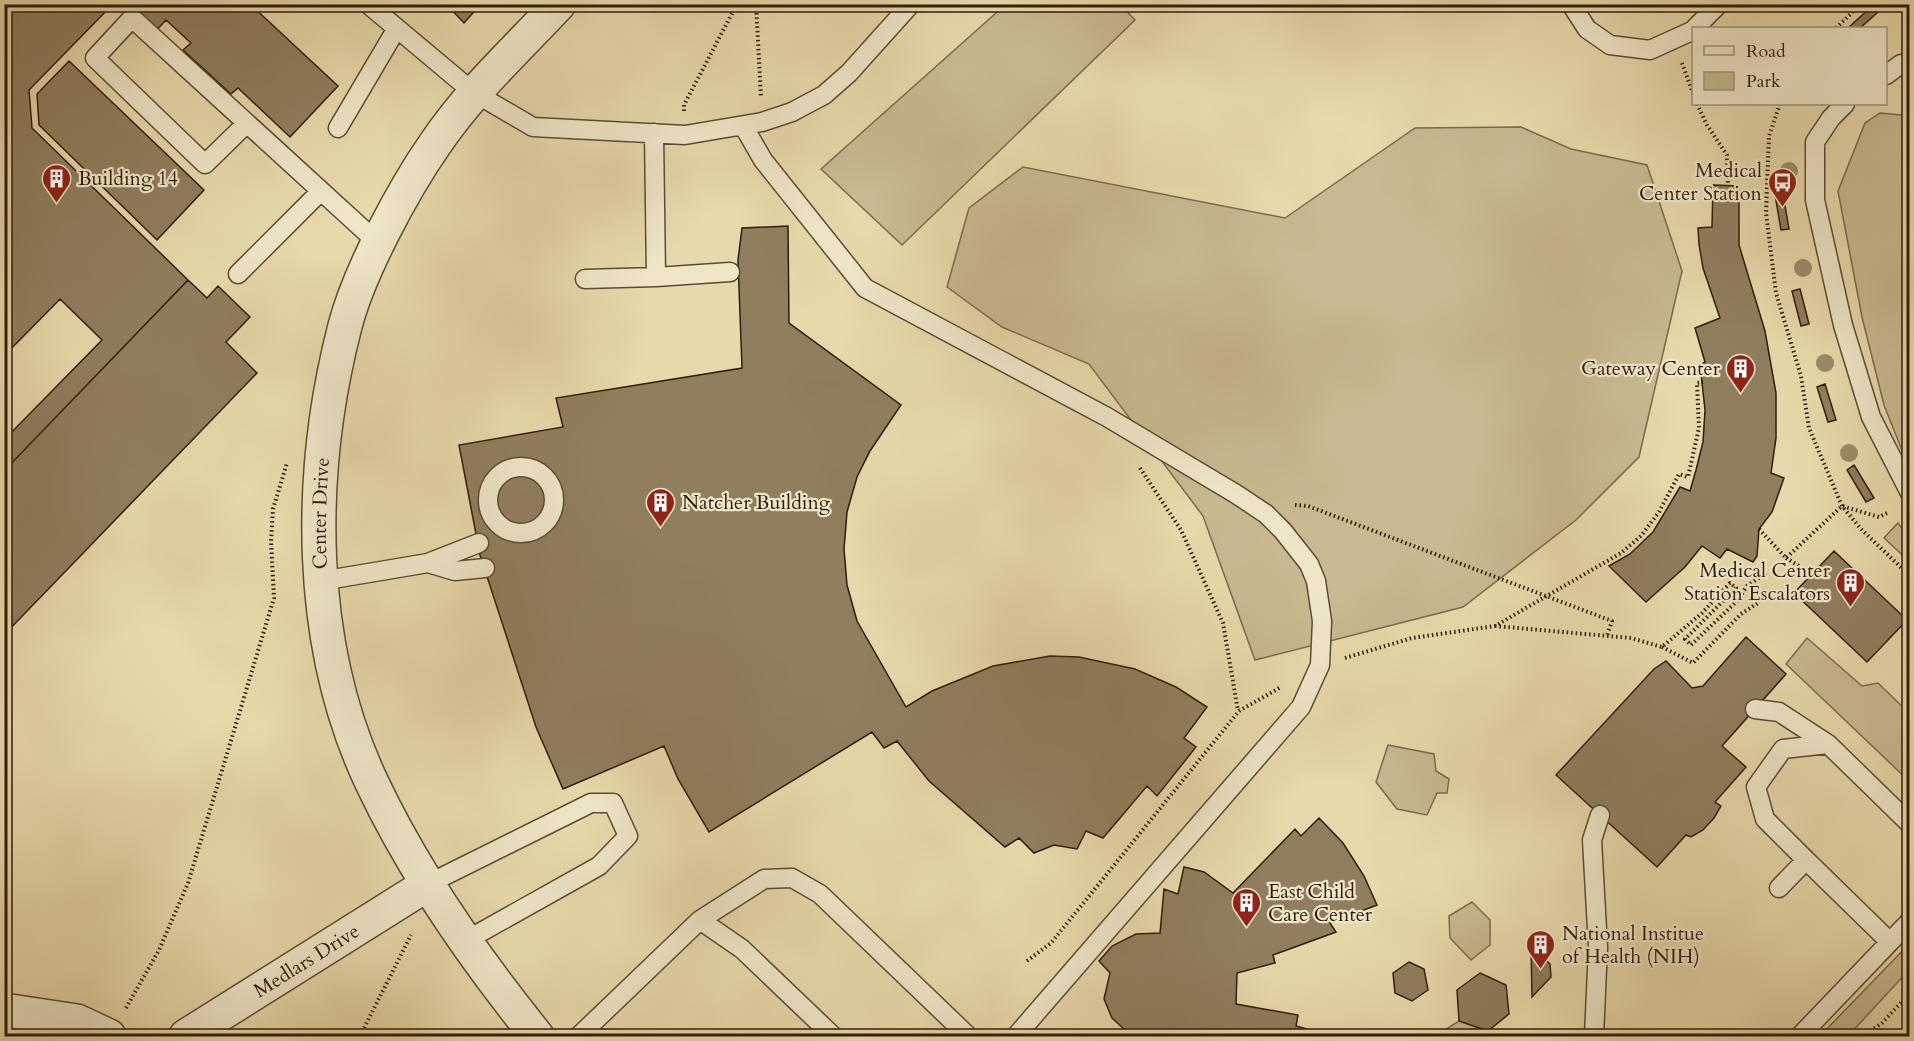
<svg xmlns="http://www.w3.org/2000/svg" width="1914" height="1041" viewBox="0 0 1914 1041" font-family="Cardo,serif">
	<rect width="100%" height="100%" fill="#e7d9ab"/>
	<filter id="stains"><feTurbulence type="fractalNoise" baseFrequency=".00333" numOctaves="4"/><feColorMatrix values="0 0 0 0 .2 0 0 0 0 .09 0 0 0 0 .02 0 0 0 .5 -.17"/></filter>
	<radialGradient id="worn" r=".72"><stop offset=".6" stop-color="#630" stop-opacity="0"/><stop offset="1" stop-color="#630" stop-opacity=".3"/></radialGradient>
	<path fill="#c8b990" stroke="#7c6a4e" stroke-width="1.5" d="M1005,5H1121L1135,20L902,245L821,169Z
		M1880,113L1902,115L1909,119V468L1884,405L1862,317L1838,191L1865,123Z
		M1521,127L1571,149L1647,165L1682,271L1639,457L1576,520L1463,607L1255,660L1203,516L1089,364L1002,327L947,287L969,208L1023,167L1285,218L1415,128Z
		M1898,523L1909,538V561L1884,538Z
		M1807,638L1862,686L1878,683L1909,713V781L1786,664Z
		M1388,745L1434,754L1436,771L1449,779L1447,793H1437L1427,815L1397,809L1376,782Z
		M1472,902L1490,920V945L1471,960L1450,938L1449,916Z
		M1909,944V970L1848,1036H1820Z
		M1459,1021L1488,1031L1495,1036H1435Z"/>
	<path fill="#907e5e" stroke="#311c0b" stroke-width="1.5" d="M4,4H113L29,90L32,128L188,280L4,471V440L102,340L60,299L4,356Z
		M127,4H250L338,86L290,137L238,88L231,94L183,50L191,43L166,20L154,33L125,6Z
		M446,4H481L464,23Z
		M1871,7L1877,13L1860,28H1848Z
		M69,61L204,190L157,240L39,125L37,94Z
		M1713,185L1739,186V245L1765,331L1776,393V438L1771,473L1784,478L1772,512L1759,529L1757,556L1753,562L1727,549L1720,558L1702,546L1685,567L1646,602L1609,566L1630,554L1653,532L1680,487L1690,491L1696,470L1703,442L1705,410L1700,365L1705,362L1695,328L1720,318L1703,268L1699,244L1698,228L1712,227Z
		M1783,194L1789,229L1781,230L1775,195Z
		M788,226L789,323L901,405L870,451L857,477L847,512L844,549L847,585L857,621L906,707L932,691L993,666L1050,656L1079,657L1135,669L1176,687L1207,707L1184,738L1196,747L1157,796L1147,786L1103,838L1086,831L1077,849L1054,845L1034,853L1019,838L1005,847L929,781L897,741L884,748L872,732L709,832L678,779L664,746L563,789L536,727L480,555L459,445L563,427L556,398L742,368L738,260L742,228Z
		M188,280L207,298L218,286L250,317L226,342L257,373L4,635V471Z
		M1800,289L1809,324L1801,326L1792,291Z
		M1825,384L1836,420L1828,422L1817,387Z
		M1854,465L1874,498L1866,502L1847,470Z
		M1834,551L1907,620L1867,662L1794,593Z
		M1746,637L1786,674L1722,746L1746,767L1715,802L1721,806L1714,818L1703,830L1691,837L1686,835L1657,867L1556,775L1654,669L1666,661L1692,688L1703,686Z
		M1319,818L1343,843L1364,876L1377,905L1330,923L1336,932L1273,955L1275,963L1237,973L1236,1004L1298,1015L1296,1026L1332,1036H1137L1125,1030L1112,1018L1104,999L1110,973L1099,961L1112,946L1136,934L1160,933L1164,889L1178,894L1184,867L1204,872L1233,893L1295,829L1301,836Z
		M1531,946L1550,964L1551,977L1532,997Z
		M1409,962L1424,969L1428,990L1412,1001L1395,993L1393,973Z
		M1480,973L1506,985L1509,1014L1488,1031L1459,1021L1457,990Z"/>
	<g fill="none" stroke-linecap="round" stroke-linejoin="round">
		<defs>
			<path id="service" d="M368,4L473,92L533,127L685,135L762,122L792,112L824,95L849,73L911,4
				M1571,4L1587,29L1610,45L1650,50L1694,30
				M1695,28L1719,4
				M1886,75L1901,64H1910
				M1845,104L1831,118L1815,142V200L1843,325L1871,417L1910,493
				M247,123L205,164L95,58L132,18L378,243
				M744,127L763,160L865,288L1107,417L1236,494L1266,514L1283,531L1309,564L1316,581L1322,621L1320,665L1301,707L1016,1036
				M338,128L397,28
				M238,274L321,191
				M656,277L730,272
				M585,279L656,277L654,133
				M488 500a33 33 0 1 1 66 0a33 33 0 1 1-66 0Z
				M428,563L455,571L485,568
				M321,581L428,563L479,543
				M1755,709L1779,712L1828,744L1910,824
				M1806,860L1765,819L1756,787L1783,749L1828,744
				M428,884L591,803H613L628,836L599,866L465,941
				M1779,888L1806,860L1889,941
				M700,920L742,949L833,1036
				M579,1036L700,920L764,879L792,878L820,894L968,1036
				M1594,1036L1598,947L1592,840L1600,815
				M1800,1036L1910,921"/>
			<g id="minor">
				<path d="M4,1010L77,1021L109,1036"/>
				<path id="s1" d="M186,1036L428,884"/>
				<path id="s2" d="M537,1036C474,958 415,874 372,783C306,644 307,473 345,326C359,272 403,190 435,144C470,92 516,50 559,4"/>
			</g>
		</defs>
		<use href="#service" stroke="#5e4b33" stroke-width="21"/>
		<use href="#minor" stroke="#5e4b33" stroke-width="36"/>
		<path stroke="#311c0b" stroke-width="4" stroke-dasharray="1.5 3" stroke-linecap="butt" d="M756,4L761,97
			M1836,28L1861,4
			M1682,63L1694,96
			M1697,104L1707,125L1727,155L1728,186
			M1780,104L1769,136L1766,213L1776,293L1801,376L1809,428L1842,506L1861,529L1910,576
			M684,111V105L737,4
			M1140,468L1181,530L1223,623L1238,711
			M1295,505L1308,506L1612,621L1607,636
			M1759,529L1786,558L1842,506L1879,517L1889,512
			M1786,558L1812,574
			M1495,626L1631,638L1662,647L1702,613L1730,583L1736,588L1685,639L1691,645L1737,601L1747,586L1766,573
			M1662,647L1693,663L1741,614L1758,603
			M1345,658L1412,638L1495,626L1621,553L1641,536L1659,512L1679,474L1688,477L1699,428L1697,383L1703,382
			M1027,961L1051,943L1239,711L1281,687
			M126,1008L159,950L188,883L274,598L271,541L273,509L287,463
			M360,1036L411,935
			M1863,1036L1882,1023L1910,993"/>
		<use href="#service" stroke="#efe6c8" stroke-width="18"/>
		<use href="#minor" stroke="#efe6c8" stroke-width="33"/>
	</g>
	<g fill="#9c8b69">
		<circle cx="1789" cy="171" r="9"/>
		<circle cx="1803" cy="268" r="9"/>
		<circle cx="1825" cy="363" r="9"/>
		<circle cx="1849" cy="453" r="9"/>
	</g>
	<defs>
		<symbol id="building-pin" viewBox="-11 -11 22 30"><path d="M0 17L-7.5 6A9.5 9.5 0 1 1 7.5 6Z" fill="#8f2418" stroke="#efe6c8"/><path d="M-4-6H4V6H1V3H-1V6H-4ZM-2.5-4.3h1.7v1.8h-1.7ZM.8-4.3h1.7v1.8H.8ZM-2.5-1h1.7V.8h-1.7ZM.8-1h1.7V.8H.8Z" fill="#fff"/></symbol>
		<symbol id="bus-pin" viewBox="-11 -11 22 30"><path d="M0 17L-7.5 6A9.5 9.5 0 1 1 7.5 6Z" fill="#8f2418" stroke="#efe6c8"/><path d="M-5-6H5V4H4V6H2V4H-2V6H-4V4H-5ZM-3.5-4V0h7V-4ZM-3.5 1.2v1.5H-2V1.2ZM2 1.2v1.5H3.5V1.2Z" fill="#fff"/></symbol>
	</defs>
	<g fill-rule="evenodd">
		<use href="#building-pin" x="40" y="162" width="33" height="45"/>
		<use href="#bus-pin" x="1766" y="166" width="33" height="45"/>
		<use href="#building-pin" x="1724" y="352" width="33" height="45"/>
		<use href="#building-pin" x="644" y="486" width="33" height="45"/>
		<use href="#building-pin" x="1834" y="566" width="33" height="45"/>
		<use href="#building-pin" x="1230" y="886" width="33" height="45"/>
		<use href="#building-pin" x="1524" y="928" width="33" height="45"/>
	</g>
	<g text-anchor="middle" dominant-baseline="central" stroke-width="4.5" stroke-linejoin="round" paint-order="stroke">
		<g font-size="20" fill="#311c0b" stroke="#efe6c8" text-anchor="start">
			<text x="1762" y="170" text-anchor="end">Medical<tspan x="1762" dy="23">Center Station</tspan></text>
			<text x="78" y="178">Building 14</text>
			<text x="1720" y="368" text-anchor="end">Gateway Center</text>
			<text x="682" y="502">Natcher Building</text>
			<text x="1830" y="570" text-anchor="end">Medical Center<tspan x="1830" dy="23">Station Escalators</tspan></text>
			<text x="1268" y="891">East Child<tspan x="1268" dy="23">Care Center</tspan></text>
			<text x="1562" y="933">National Institue<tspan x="1562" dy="23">of Health (NIH)</tspan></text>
		</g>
		<g font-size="20" fill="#311c0b" stroke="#efe6c8">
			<text stroke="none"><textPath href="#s2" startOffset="580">Center Drive</textPath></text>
			<text stroke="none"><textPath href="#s1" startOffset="142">Medlars Drive</textPath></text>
		</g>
	</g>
	<rect width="1914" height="1041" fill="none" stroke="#e7d9ab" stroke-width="24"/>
	<rect x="6" y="6" width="1902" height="1029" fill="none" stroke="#311c0b" stroke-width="3"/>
	<rect x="12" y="12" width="1890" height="1017" fill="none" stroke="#311c0b" stroke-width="1.5"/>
	<rect x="1692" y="27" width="195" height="78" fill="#efe6c8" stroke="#a3957c" stroke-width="1.5"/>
	<rect x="1704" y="46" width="30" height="9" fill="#efe6c8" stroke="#a3957c" stroke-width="1.5"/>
	<text x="1746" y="57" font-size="18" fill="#311c0b">Road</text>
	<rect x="1704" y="72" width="30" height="18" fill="#c8b990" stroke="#a3957c" stroke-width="1.5"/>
	<text x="1746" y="87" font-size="18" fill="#311c0b">Park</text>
	<rect width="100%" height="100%" filter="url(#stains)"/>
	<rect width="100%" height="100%" fill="url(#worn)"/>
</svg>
